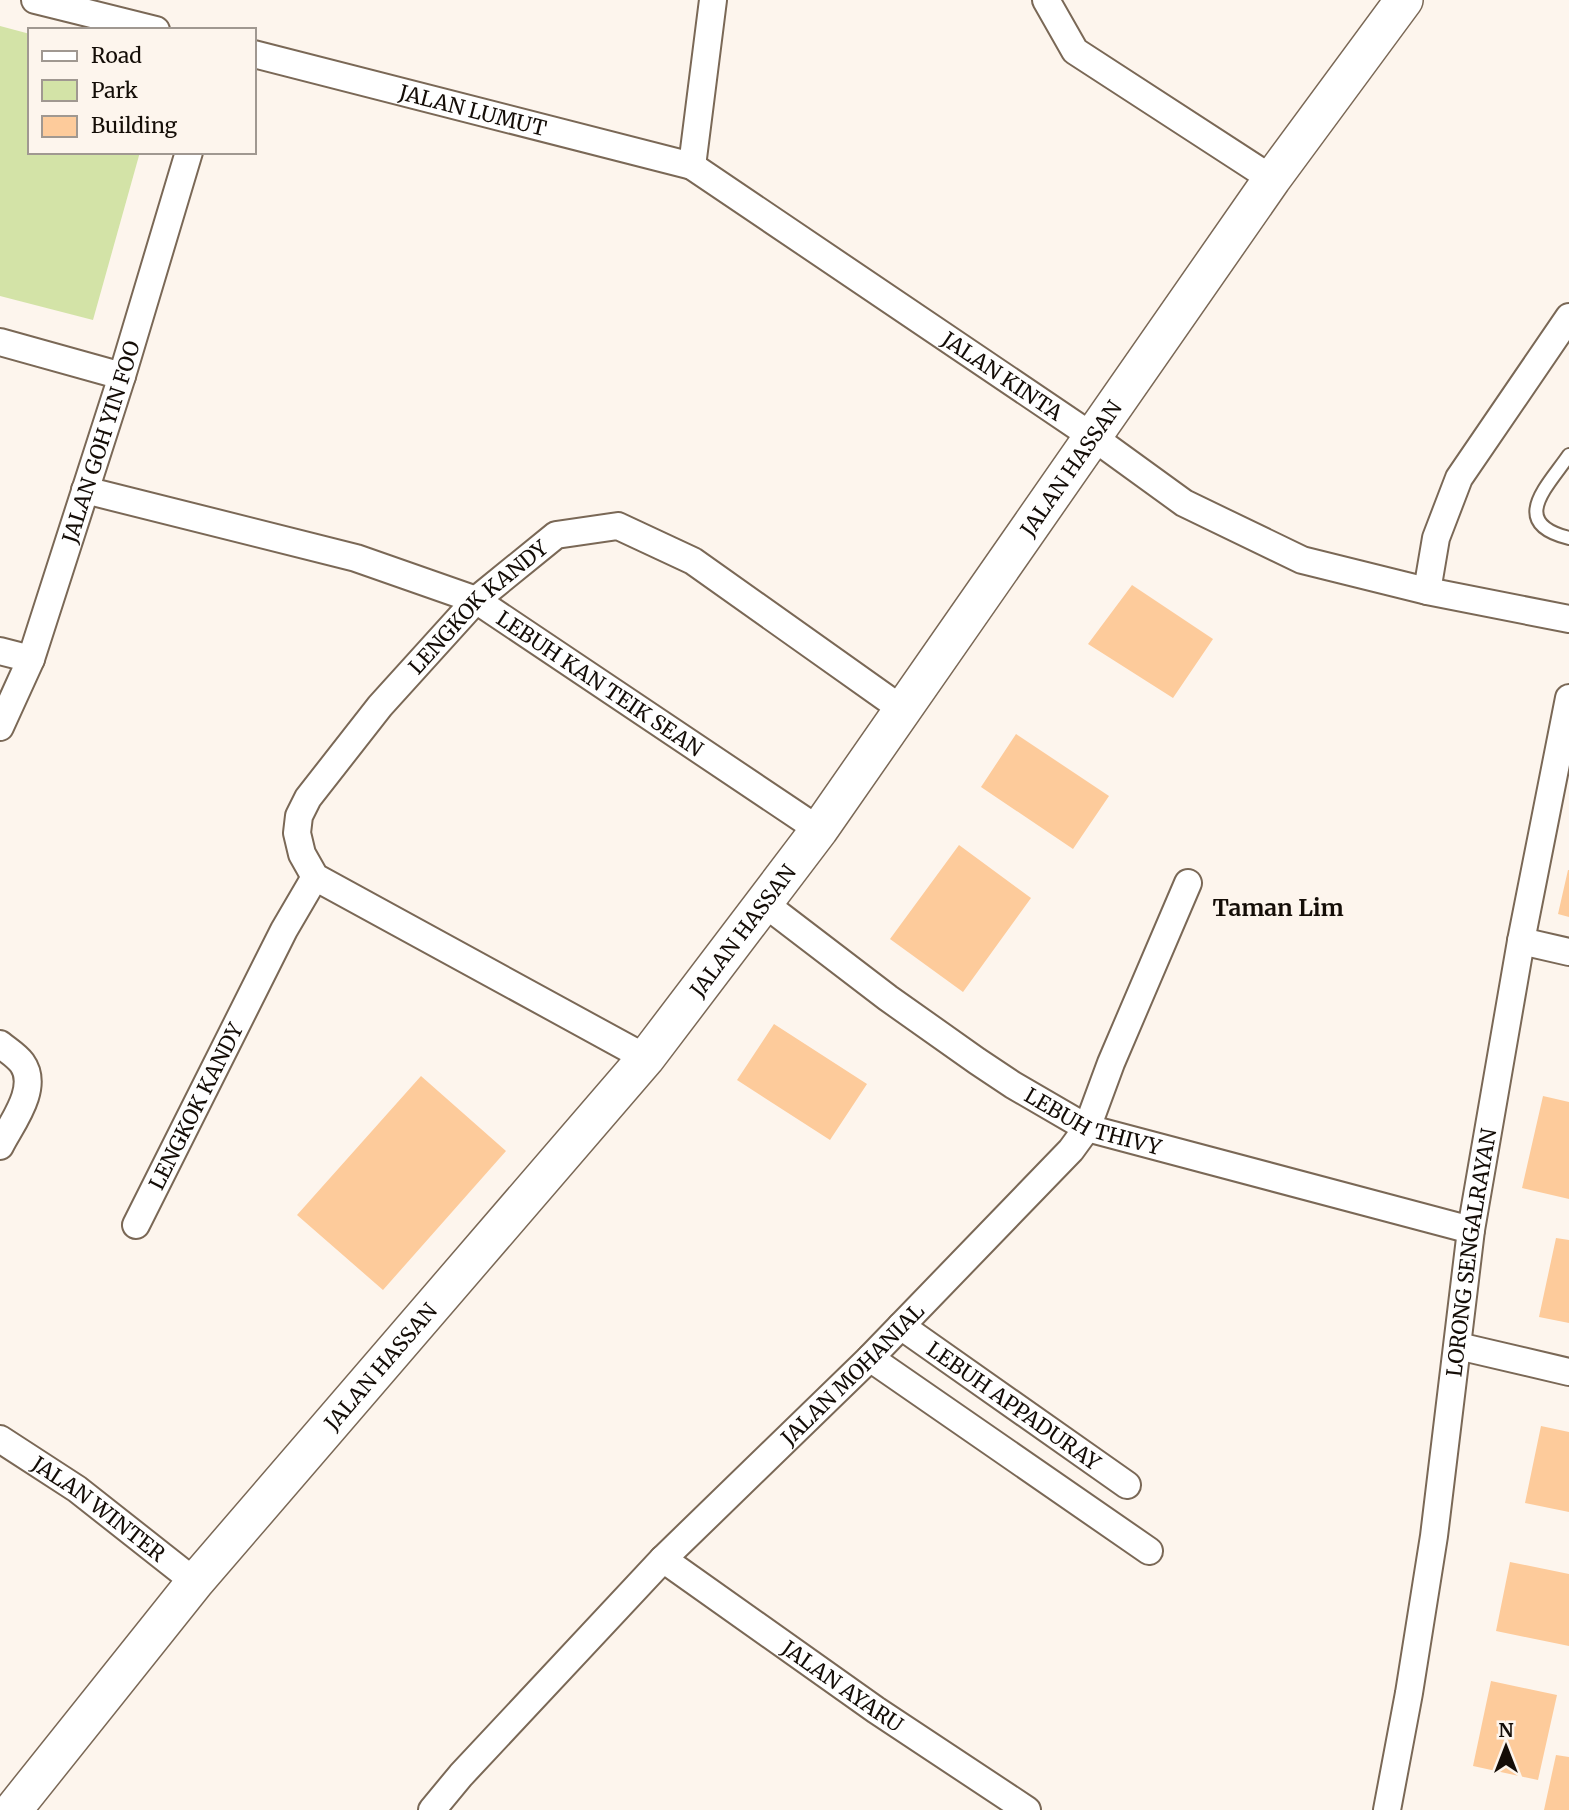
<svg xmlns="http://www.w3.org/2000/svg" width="1569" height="1810" viewBox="0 0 1569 1810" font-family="Merriweather,serif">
	<rect width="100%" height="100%" fill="#fdf5ed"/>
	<path fill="#d3e3a7" d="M0,26L30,34V152H140L93,320L0,296Z"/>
	<path fill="#fdcb9b" d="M1132,585L1213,639L1173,698L1088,644Z
		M1016,734L1109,796L1073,849L981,787Z
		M959,845L1031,898L963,992L890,939Z
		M1568,870H1569V917L1558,914Z
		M774,1024L867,1084L830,1140L737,1080Z
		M421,1076L506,1151L383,1290L297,1215Z
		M1543,1096L1569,1102V1199L1522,1188Z
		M1556,1238L1569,1240V1323L1539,1317Z
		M1541,1426L1569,1432V1512L1525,1503Z
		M1510,1562L1569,1574V1646L1496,1631Z
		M1491,1681L1557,1695L1538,1780L1473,1766Z
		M1556,1755L1569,1757V1810H1544Z"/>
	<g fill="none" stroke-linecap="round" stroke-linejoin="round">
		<defs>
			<path id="lane" d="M1569,455C1547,487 1508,523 1569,538"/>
			<g id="street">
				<path d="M35,0L156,30"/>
				<path id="s1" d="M713,0L692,166L1093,437L1184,503L1302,560L1427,591L1569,619"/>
				<path d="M1046,0L1075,51L1272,179"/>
				<path id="s2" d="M254,54L692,166"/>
				<path d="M0,342L122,376"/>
				<path id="s3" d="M85,490L356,558L476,600L819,830"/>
				<path d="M1427,591L1436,538L1459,478L1569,317"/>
				<path d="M0,651L31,659"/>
				<path id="s4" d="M0,727L31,659L122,376L189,152"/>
				<path id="s5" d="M765,904L888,998L977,1061L1013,1085L1087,1128L1471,1230"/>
				<path d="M1521,941L1569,952"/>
				<path d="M0,1044C7,1050 16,1055 22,1063C40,1088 11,1124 0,1146"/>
				<path id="s6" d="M646,1058L315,877L302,854L297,833L299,816L308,798L380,706L476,600L556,535L618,526L693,561L903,710"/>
				<path id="s7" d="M136,1225L284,930L315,877"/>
				<path id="s8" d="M901,1326L1127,1485"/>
				<path d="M1458,1346L1569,1372"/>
				<path d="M870,1358L1149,1551"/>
				<path id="s9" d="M0,1439L77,1489L195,1582"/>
				<path id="s10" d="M663,1559L876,1710L1027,1810"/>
				<path id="s11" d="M432,1810L461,1775L663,1559L870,1358L1071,1150L1087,1128L1111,1063L1188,883"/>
				<path id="s12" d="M1387,1810L1409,1693L1434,1536L1471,1230L1521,941L1569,698"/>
			</g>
			<g id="secondary">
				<path id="s13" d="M13,1810L195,1582L646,1058L819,830L1272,179L1404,0"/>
			</g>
		</defs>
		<use href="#lane" stroke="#7a6856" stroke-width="16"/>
		<use href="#street" stroke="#7a6856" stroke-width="30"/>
		<use href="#secondary" stroke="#7a6856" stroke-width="40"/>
		<use href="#lane" stroke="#fff" stroke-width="12"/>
		<use href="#street" stroke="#fff" stroke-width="26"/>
		<use href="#secondary" stroke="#fff" stroke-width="37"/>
	</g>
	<g text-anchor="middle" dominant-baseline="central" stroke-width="7" stroke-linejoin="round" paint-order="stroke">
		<g font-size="21" fill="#140d07" stroke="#fdf5ed">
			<text stroke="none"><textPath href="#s2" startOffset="226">JALAN LUMUT</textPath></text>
			<text stroke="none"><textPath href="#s1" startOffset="542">JALAN KINTA</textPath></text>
			<text stroke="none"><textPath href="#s4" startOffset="303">JALAN GOH YIN FOO</textPath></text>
			<text stroke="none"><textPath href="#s13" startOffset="1710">JALAN HASSAN</textPath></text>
			<text stroke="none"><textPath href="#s6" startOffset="719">LENGKOK KANDY</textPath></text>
			<text stroke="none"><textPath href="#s3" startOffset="556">LEBUH KAN TEIK SEAN</textPath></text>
			<text stroke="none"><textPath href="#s13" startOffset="1143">JALAN HASSAN</textPath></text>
			<text stroke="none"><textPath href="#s7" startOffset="133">LENGKOK KANDY</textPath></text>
			<text stroke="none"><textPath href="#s5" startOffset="396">LEBUH THIVY</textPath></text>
			<text stroke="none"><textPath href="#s12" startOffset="564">LORONG SENGALRAYAN</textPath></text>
			<text stroke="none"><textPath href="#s13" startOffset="576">JALAN HASSAN</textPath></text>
			<text stroke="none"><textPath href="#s11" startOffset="606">JALAN MOHANIAL</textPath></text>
			<text stroke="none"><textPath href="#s8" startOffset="138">LEBUH APPADURAY</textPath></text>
			<text stroke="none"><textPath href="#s9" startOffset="121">JALAN WINTER</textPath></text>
			<text stroke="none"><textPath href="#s10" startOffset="220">JALAN AYARU</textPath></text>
		</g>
		<g font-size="23" font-weight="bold" fill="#140d07" stroke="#fdf5ed">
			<text x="1278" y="907">Taman Lim</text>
		</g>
	</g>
	<rect x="28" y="28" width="228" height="126" fill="#fdf5ed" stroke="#a09891" stroke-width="2"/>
	<rect x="42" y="51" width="35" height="10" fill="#ffffff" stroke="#a09891" stroke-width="2"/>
	<text x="91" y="63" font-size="21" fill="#140d07">Road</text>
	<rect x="42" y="80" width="35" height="21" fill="#d3e3a7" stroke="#a09891" stroke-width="2"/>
	<text x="91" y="98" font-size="21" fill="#140d07">Park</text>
	<rect x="42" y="116" width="35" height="21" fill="#fdcb9b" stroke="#a09891" stroke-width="2"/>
	<text x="91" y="133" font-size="21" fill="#140d07">Building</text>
	<g transform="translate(1506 1747)" stroke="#fdf5ed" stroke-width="5" paint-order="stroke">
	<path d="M0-5L12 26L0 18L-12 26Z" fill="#140d07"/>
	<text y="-10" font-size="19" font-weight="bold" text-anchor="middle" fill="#140d07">N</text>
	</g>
</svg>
